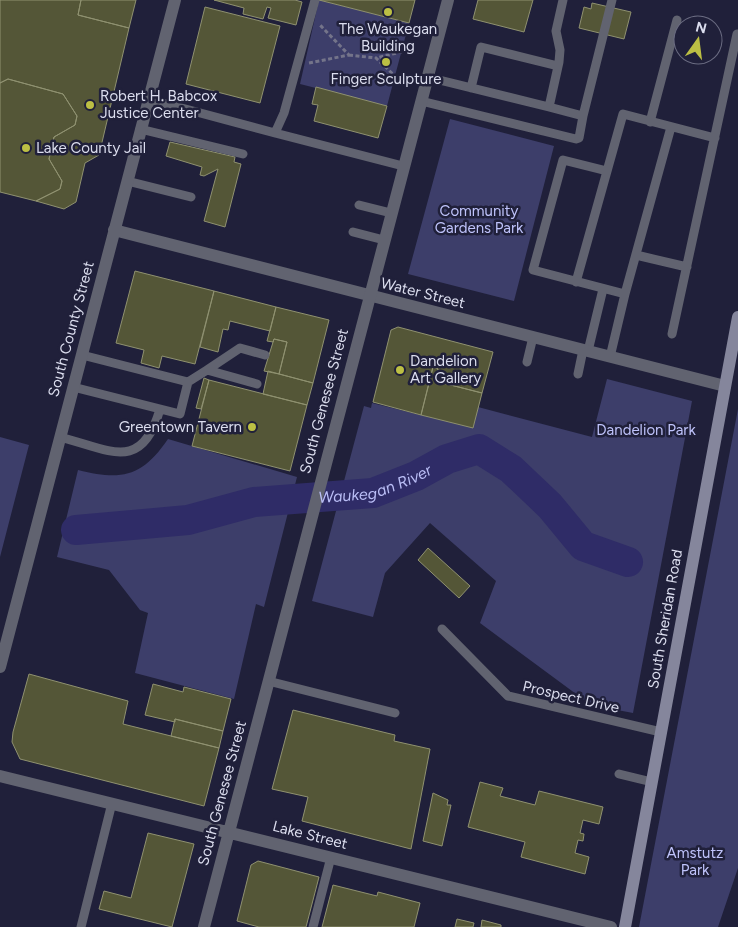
<svg xmlns="http://www.w3.org/2000/svg" width="738" height="927" viewBox="0 0 738 927" font-family="Figtree,sans-serif">
	<rect width="100%" height="100%" fill="#20203a"/>
	<path fill="#3d3e6a" d="M319,0L409,23L387,106L300,84Z
		M450,119L554,146L514,301L408,274Z
		M607,379L692,401L633,713L591,705L480,623L496,581L430,523L385,573L373,617L312,601L364,406L371,408L372,403L473,428L478,407L592,437Z
		M738,409V868L718,927H639Z
		M0,437L29,445L0,557Z
		M168,439L297,477L264,607L256,604L234,699L135,673L148,613L140,610L109,570L57,557L78,470C122,481 142,477 168,439Z"/>
	<g fill="none" stroke-linecap="round" stroke-linejoin="round">
		<path stroke="#2f2c67" stroke-width="30" id="s1" d="M76,530L188,520L254,502L373,493L416,476L447,459L479,449L511,469L550,506L583,546L628,562"/>
	</g>
	<path fill="#545637" stroke="#8f9170" d="M0,0H81L78,15L129,28L99,155L85,163L76,202L64,209L36,201L60,189L62,181L49,159L54,137L75,125L77,116L63,94L8,79L0,83Z
		M81,0H136L129,28L78,15Z
		M214,0H295L302,2L296,25L268,18L271,8L267,7L263,19L243,14L244,8Z
		M319,0H415L409,23Z
		M478,0H533L524,32L473,19Z
		M592,3L631,12L624,39L579,28L584,7L591,9Z
		M205,7L280,26L260,103L186,84Z
		M8,79L63,94L77,116L75,125L54,137L49,159L62,181L60,189L36,201L0,192V83Z
		M316,87L387,106L378,138L314,121L318,105L312,104Z
		M170,142L235,157L234,162L241,164L225,227L204,221L218,169L204,176L200,175L202,167L166,156Z
		M135,271L214,291L195,364L162,356L159,368L141,363L144,350L116,343Z
		M214,291L276,307L270,331L230,321L228,330L223,329L218,352L200,347Z
		M276,307L329,320L313,383L279,374L287,342L274,339L273,342L267,341Z
		M398,327L493,352L482,393L435,381L438,369L433,367L421,415L373,402L391,330Z
		M274,339L287,342L279,374L264,371Z
		M433,367L438,369L435,381L482,393L473,428L421,415Z
		M268,371L313,383L307,405L263,394Z
		M204,378L209,380L201,409L196,408Z
		M209,380L307,405L290,471L192,446Z
		M428,548L470,586L459,598L418,560Z
		M29,674L128,701L123,724L219,748L204,806L20,759L12,742L13,732Z
		M153,684L183,692L184,687L231,699L223,731L175,719V722L145,715Z
		M293,710L395,735L394,741L430,749L411,849L302,821L308,797L272,789Z
		M175,719L223,731L219,748L171,736Z
		M480,782L503,788L500,796L535,805L539,791L603,807L599,824L583,820L580,833L584,834L583,841L578,840L575,853L589,857L585,874L521,857L525,842L468,827Z
		M433,793L448,800L447,805H451L442,846L423,841Z
		M148,833L194,844L172,927L99,909L104,891L131,898Z
		M258,861L319,877L306,927H259L237,921L251,865Z
		M333,885L377,896L378,892L420,903L414,927H322Z
		M457,919L474,923L473,927H455Z
		M482,920L501,925V927H481Z"/>
	<g fill="none" stroke-linecap="round" stroke-linejoin="round">
		<path stroke="#74748a" stroke-width="3" stroke-dasharray="4 2.5" stroke-linecap="butt" d="M349,55L376,58
			M309,63L349,55L320,25
			M397,78L376,58L405,51"/>
		<path stroke="#616370" stroke-width="9" d="M427,77L549,107L559,62L560,50L556,31L563,0
			M471,88L481,47L558,66
			M148,99L275,133L284,113L315,0
			M421,101L576,139L579,138L583,116
			M549,107L583,116L612,0
			M650,122L677,20
			M140,129L243,154
			M275,133L403,166
			M607,171L563,160L533,270L625,294
			M127,181L191,197
			M359,205L391,213
			M353,232L384,240
			M636,255L687,267
			M576,282L623,114L715,138
			M672,334L737,34
			M588,351L603,289
			M82,355L188,382
			M610,357L625,294L671,127
			M527,362L533,337
			M207,370L240,348L265,355
			M578,374L583,350
			M73,387L180,414L188,382L207,370L257,384
			M60,437C110,450 142,473 160,409
			M442,629L508,696L661,732
			M268,681L395,713
			M619,774L652,782
			M81,927L112,803
			M313,927L331,857"/>
		<path stroke="#616370" stroke-width="12" d="M114,230L725,386
			M0,667L175,0"/>
		<path stroke="#616370" stroke-width="12" d="M0,776L611,927
			M204,927L448,0"/>
		<path stroke="#85869c" stroke-width="12" d="M625,927L738,317"/>
	</g>
	<g fill="#bcbf44" stroke="#20203a" stroke-width="2">
		<circle cx="388" cy="12" r="5"/>
		<circle cx="386" cy="62" r="5"/>
		<circle cx="90" cy="105" r="5"/>
		<circle cx="26" cy="148" r="5"/>
		<circle cx="400" cy="370" r="5"/>
		<circle cx="252" cy="427" r="5"/>
	</g>
	<g text-anchor="middle" dominant-baseline="central" stroke-width="5" stroke-linejoin="round" paint-order="stroke">
		<g font-size="15" fill="#dbddee" stroke="#20203a" text-anchor="start">
			<text x="388" y="29" text-anchor="middle">The Waukegan<tspan x="388" dy="17">Building</tspan></text>
			<text x="386" y="79" text-anchor="middle">Finger Sculpture</text>
			<text x="100" y="96">Robert H. Babcox<tspan x="100" dy="17">Justice Center</tspan></text>
			<text x="36" y="148">Lake County Jail</text>
			<text x="410" y="361">Dandelion<tspan x="410" dy="17">Art Gallery</tspan></text>
			<text x="242" y="427" text-anchor="end">Greentown Tavern</text>
		</g>
		<g font-size="15" fill="#bfc3fb" stroke="#20203a">
			<text x="479" y="211">Community<tspan x="479" dy="17">Gardens Park</tspan></text>
			<text x="646" y="430">Dandelion Park</text>
			<text x="695" y="853">Amstutz<tspan x="695" dy="17">Park</tspan></text>
		</g>
		<g font-size="15" fill="#dbddee" stroke="#20203a">
			<text transform="translate(423 293) rotate(14)">Water Street</text>
			<text transform="translate(71 329) rotate(-75)">South County Street</text>
			<text transform="translate(324 401) rotate(-75)">South Genesee Street</text>
			<text transform="translate(665 619) rotate(-80)">South Sheridan Road</text>
			<text transform="translate(571 697) rotate(13)">Prospect Drive</text>
			<text transform="translate(222 793) rotate(-75)">South Genesee Street</text>
			<text transform="translate(310 835) rotate(14)">Lake Street</text>
		</g>
		<g font-size="16" font-style="italic" fill="#babef6" stroke="#20203a">
			<text stroke="none"><textPath href="#s1" startOffset="304">Waukegan River</textPath></text>
		</g>
	</g>
	<g transform="translate(698 40) rotate(14)"><circle r="24" fill="#20203a" stroke="#6b6c82"/>
	<path d="M0-4L9 19L0 12L-9 19Z" fill="#bcbf44"/>
	<text y="-8" font-size="14" font-weight="bold" text-anchor="middle" fill="#dbddee">N</text>
	</g>
</svg>
